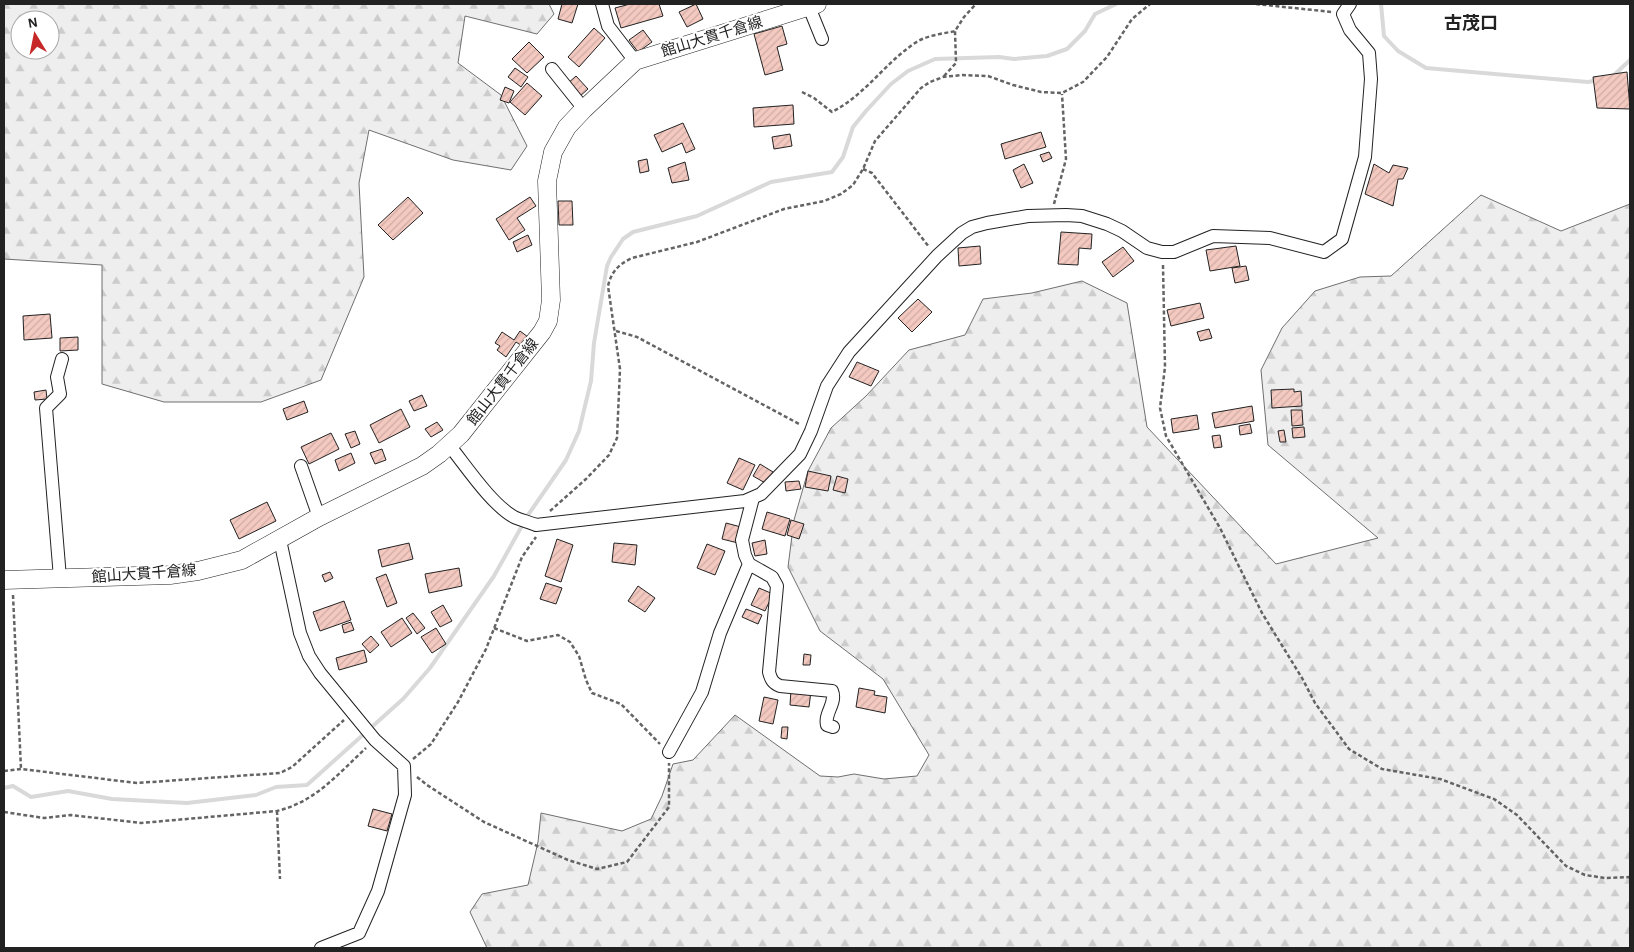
<svg xmlns="http://www.w3.org/2000/svg" width="1634" height="952" viewBox="0 0 1634 952" font-family="'Alegreya Sans','Noto Sans JP',sans-serif">
	<defs>
		<pattern id="forest-firs" width="22" height="20" patternUnits="userSpaceOnUse" patternTransform="scale(1.25)"><rect width="22" height="20" fill="#eee"/><path d="M5 1l3.5 6h-7zM16 11l3.5 6h-7z" fill="#ccc"/></pattern>
		<pattern id="building-hatch" width="6" height="6" patternUnits="userSpaceOnUse" patternTransform="scale(1.25)"><rect width="6" height="6" fill="#f3c9c0"/><path d="M-1 1l2-2M0 6l6-6M5 7l2-2" fill="none" stroke="#d0aca5"/></pattern>
	</defs>
	<rect width="100%" height="100%" fill="#fff"/>
	<path fill="url(#forest-firs)" stroke="#6f6f6f" fill-rule="evenodd" d="M4,4H549L554,14L537,34L465,16L458,63L501,95L527,146L511,170L453,160L369,130L359,183L364,277L321,380L261,402H164L102,384V265L4,259ZM20,20H50V50H20Z
		M1481,195L1561,231L1630,204V948H487L470,912L482,894L528,885L538,842L541,813L622,831L651,819L662,796L673,764L693,760L735,715L820,776L838,777L854,774L884,779L917,776L929,755L883,679L820,631L788,567L794,520L808,471L831,428L866,396L909,350L965,335L983,299L1032,293L1082,281L1127,303L1147,427L1276,564L1378,538L1268,445L1261,370L1282,328L1315,291L1360,277L1391,276Z"/>
	<g fill="none" stroke-linecap="round" stroke-linejoin="round">
		<path stroke="#d9d9d9" stroke-width="4" d="M1381,4L1384,36L1398,51L1426,68L1588,82L1598,80
			M1612,77L1630,60
			M526,518L566,460L579,431L591,381L594,343L607,266L611,257L623,239L633,232L697,216L771,182L832,172L843,157L853,127L866,111L891,84L908,71L935,59L999,57L1014,59L1047,56L1067,49L1085,31L1095,14L1116,4
			M4,788L13,786L31,797L68,791L112,799L187,803L256,795L276,787L307,785L403,699L430,668L494,576L523,524"/>
	</g>
	<path fill="url(#building-hatch)" stroke="#222" d="M562,4H578L572,23L558,19Z
		M630,4H659L663,16L621,28L615,8Z
		M696,4L703,19L687,27L679,12Z
		M782,26L787,44L777,47L783,70L765,75L754,34Z
		M594,28L605,38L579,67L568,57Z
		M643,30L652,42L638,52L629,40Z
		M529,42L544,57L527,73L512,59Z
		M515,68L528,77L521,87L508,77Z
		M1627,72L1630,109L1597,108L1593,77Z
		M576,76L588,89L578,98L566,85Z
		M527,83L542,96L525,115L510,102Z
		M505,87L514,91L509,103L500,100Z
		M793,105L794,124L754,127L753,108Z
		M683,123L695,149L686,153L682,143L662,152L654,135Z
		M1041,132L1046,147L1005,159L1001,144Z
		M790,134L792,146L774,149L772,137Z
		M1049,152L1052,158L1043,162L1040,155Z
		M647,159L649,171L640,173L638,161Z
		M685,162L689,180L672,183L668,168Z
		M1024,164L1033,183L1021,188L1013,170Z
		M1374,164L1389,173L1393,165L1408,168L1403,179H1398L1393,206L1365,194Z
		M408,197L423,213L393,240L378,225Z
		M530,197L536,206L517,218L525,230L509,240L496,219Z
		M558,201H572L573,225H559Z
		M1061,232L1092,234L1091,249L1079,248L1078,265L1058,264Z
		M528,235L532,245L517,252L513,242Z
		M980,246L981,264L959,266L958,248Z
		M1236,246L1240,266L1210,271L1206,250Z
		M1123,247L1134,261L1113,277L1102,262Z
		M1246,266L1249,280L1235,283L1232,268Z
		M918,299L932,312L912,332L898,318Z
		M1200,303L1204,318L1171,326L1167,310Z
		M50,314L52,338L24,340L23,316Z
		M1209,329L1212,338L1200,341L1197,332Z
		M520,331L528,337L522,346L516,342L506,357L497,350L500,346L495,343L502,332L514,340Z
		M78,337V350L60,351V338Z
		M857,362L879,371L871,386L849,377Z
		M1294,389V392L1301,391L1302,406L1272,408L1271,390Z
		M46,390L47,399L35,400L34,392Z
		M422,395L427,406L414,411L409,401Z
		M304,401L308,412L287,420L283,409Z
		M1252,406L1254,421L1215,428L1212,413Z
		M401,409L410,427L379,443L370,425Z
		M1291,410H1302L1303,425L1292,426Z
		M1197,415L1199,429L1173,433L1171,419Z
		M437,422L443,430L431,437L425,429Z
		M1250,424L1252,433L1240,435L1239,426Z
		M1304,427L1305,437L1293,438L1292,428Z
		M1284,430L1286,442H1280L1278,431Z
		M355,431L360,444L351,448L345,434Z
		M331,433L339,449L309,464L301,447Z
		M1220,435L1222,447L1214,448L1212,436Z
		M382,449L386,460L375,464L370,453Z
		M351,453L355,463L339,471L335,460Z
		M739,458L755,465L743,490L727,483Z
		M760,464L773,472L767,484L753,476Z
		M808,471L831,476L828,491L805,487Z
		M837,476L848,479L845,493L833,490Z
		M799,481L801,489L786,491L785,482Z
		M267,502L276,521L239,539L230,520Z
		M767,512L790,519L785,536L762,529Z
		M791,520L804,524L799,539L787,535Z
		M726,523L741,527L738,543L722,539Z
		M557,539L573,545L561,582L545,576Z
		M765,540L767,554L755,556L752,543Z
		M409,543L413,559L382,567L378,550Z
		M614,543L637,545L635,565L612,562Z
		M707,544L725,551L715,575L697,568Z
		M459,568L462,586L429,593L425,574Z
		M330,572L333,578L325,582L322,575Z
		M386,574L397,603L387,607L376,578Z
		M546,583L562,588L556,604L540,599Z
		M638,586L655,598L645,612L628,601Z
		M759,588L773,594L765,611L751,605Z
		M344,601L351,620L320,631L313,612Z
		M443,605L452,621L440,627L431,612Z
		M746,609L762,615L758,624L742,617Z
		M413,613L425,628L417,634L406,618Z
		M402,618L412,633L391,647L381,632Z
		M351,622L354,630L344,633L342,625Z
		M436,628L446,644L432,653L421,637Z
		M371,636L379,645L370,653L362,644Z
		M364,650L367,662L339,670L336,658Z
		M804,654L811,655L810,665H803Z
		M859,688L875,691L874,695L887,697L885,713L856,707Z
		M791,690L811,691L809,707L790,705Z
		M764,697L778,700L773,724L759,721Z
		M782,727H788L787,739L781,738Z
		M373,809L392,814L387,831L368,826Z"/>
	<g fill="none" stroke-linecap="round" stroke-linejoin="round">
		<defs>
			<path id="minor" d="M602,4L608,26L635,61
				M809,7L822,39
				M552,69L584,109
				M449,445C466,466 491,504 514,517C520,520 529,522 536,525L745,501L761,494L800,454L811,431L827,386L849,352L937,256L962,233L972,227L987,223L1028,216L1066,215L1082,216L1107,224L1122,231L1147,248L1162,252H1174L1213,236L1270,238L1324,252L1342,239L1365,157L1371,79L1369,53L1350,30L1343,14L1350,4
				M301,466L319,517
				M753,498L742,540L745,555L749,564L772,577L777,586L769,672C771,680 773,683 780,686L832,691C837,703 824,713 827,725L833,727
				M280,540L300,633L309,656L320,673L375,740L404,766L405,795L378,891L359,933L321,948
				M60,578L46,408L60,394L57,377L62,359
				M669,752L702,692L720,633L749,564"/>
			<path id="secondary" d="M4,580L170,575L198,571L242,560L319,517L422,466L439,454L461,434L542,332L548,321L551,300L547,181L553,152L567,127L584,109L635,61L817,4"/>
		</defs>
		<use href="#minor" stroke="#222" stroke-width="14"/>
		<use href="#secondary" stroke="#222" stroke-width="19"/>
		<path stroke="#646464" stroke-width="2.5" stroke-dasharray="4 2.5" stroke-linecap="butt" d="M1256,4L1332,12
			M944,76L956,63L955,31
			M802,92L814,98L832,112C865,95 885,63 915,43C927,35 942,34 955,31L964,17L976,4
			M863,169L872,173L929,247
			M1054,204L1066,159L1062,94
			M1163,265L1165,367L1160,408L1166,436L1220,528L1262,613L1302,678L1315,703L1349,749L1382,769L1440,779L1494,799L1517,815L1566,866L1585,875L1605,878L1630,877
			M616,331L637,337L801,425
			M550,511L586,479L609,455L617,438L620,369L608,286C611,272 619,264 632,258L697,242L784,209L824,201L841,194L853,185L863,169L875,141L921,88L930,82L943,77L962,75L988,76L1013,85L1041,92L1062,93L1083,82L1107,57L1132,19L1150,4
			M13,595L21,769
			M494,628L527,641L558,635L570,642L579,656L586,680L592,693L621,704L660,744
			M413,759L431,744L458,702L486,649L522,557L536,537
			M4,771L21,769L137,783L280,773L292,767L344,720
			M417,777L427,785L484,822L568,860L597,869L627,862L669,807V763
			M277,811L280,879
			M4,812L44,818L71,815L141,823L277,811C315,802 338,774 366,748"/>
		<use href="#minor" stroke="#fff" stroke-width="12"/>
		<use href="#secondary" stroke="#fff" stroke-width="18"/>
	</g>
	<g text-anchor="middle" dominant-baseline="central" stroke-width="4" stroke-linejoin="round" paint-order="stroke">
		<g font-size="15" fill="#222" stroke="#fff">
			<text transform="translate(712 37) rotate(-17)">館山大貫千倉線</text>
			<text transform="translate(503 382) rotate(-52)">館山大貫千倉線</text>
			<text transform="translate(144 574) rotate(-4)">館山大貫千倉線</text>
		</g>
		<g font-size="18" font-weight="bold" fill="#222" stroke="#fff">
			<text x="1471" y="24">古茂口</text>
		</g>
	</g>
	<rect width="1634" height="952" fill="none" stroke="#222222" stroke-width="10"/>
	<g transform="translate(35 35) rotate(350)"><circle r="24" fill="#ffffff" stroke="#a7a7a7"/>
	<path d="M0-4L9 19L0 12L-9 19Z" fill="#c62828"/>
	<text y="-8" font-size="14" font-weight="bold" text-anchor="middle" fill="#222222">N</text>
	</g>
</svg>
